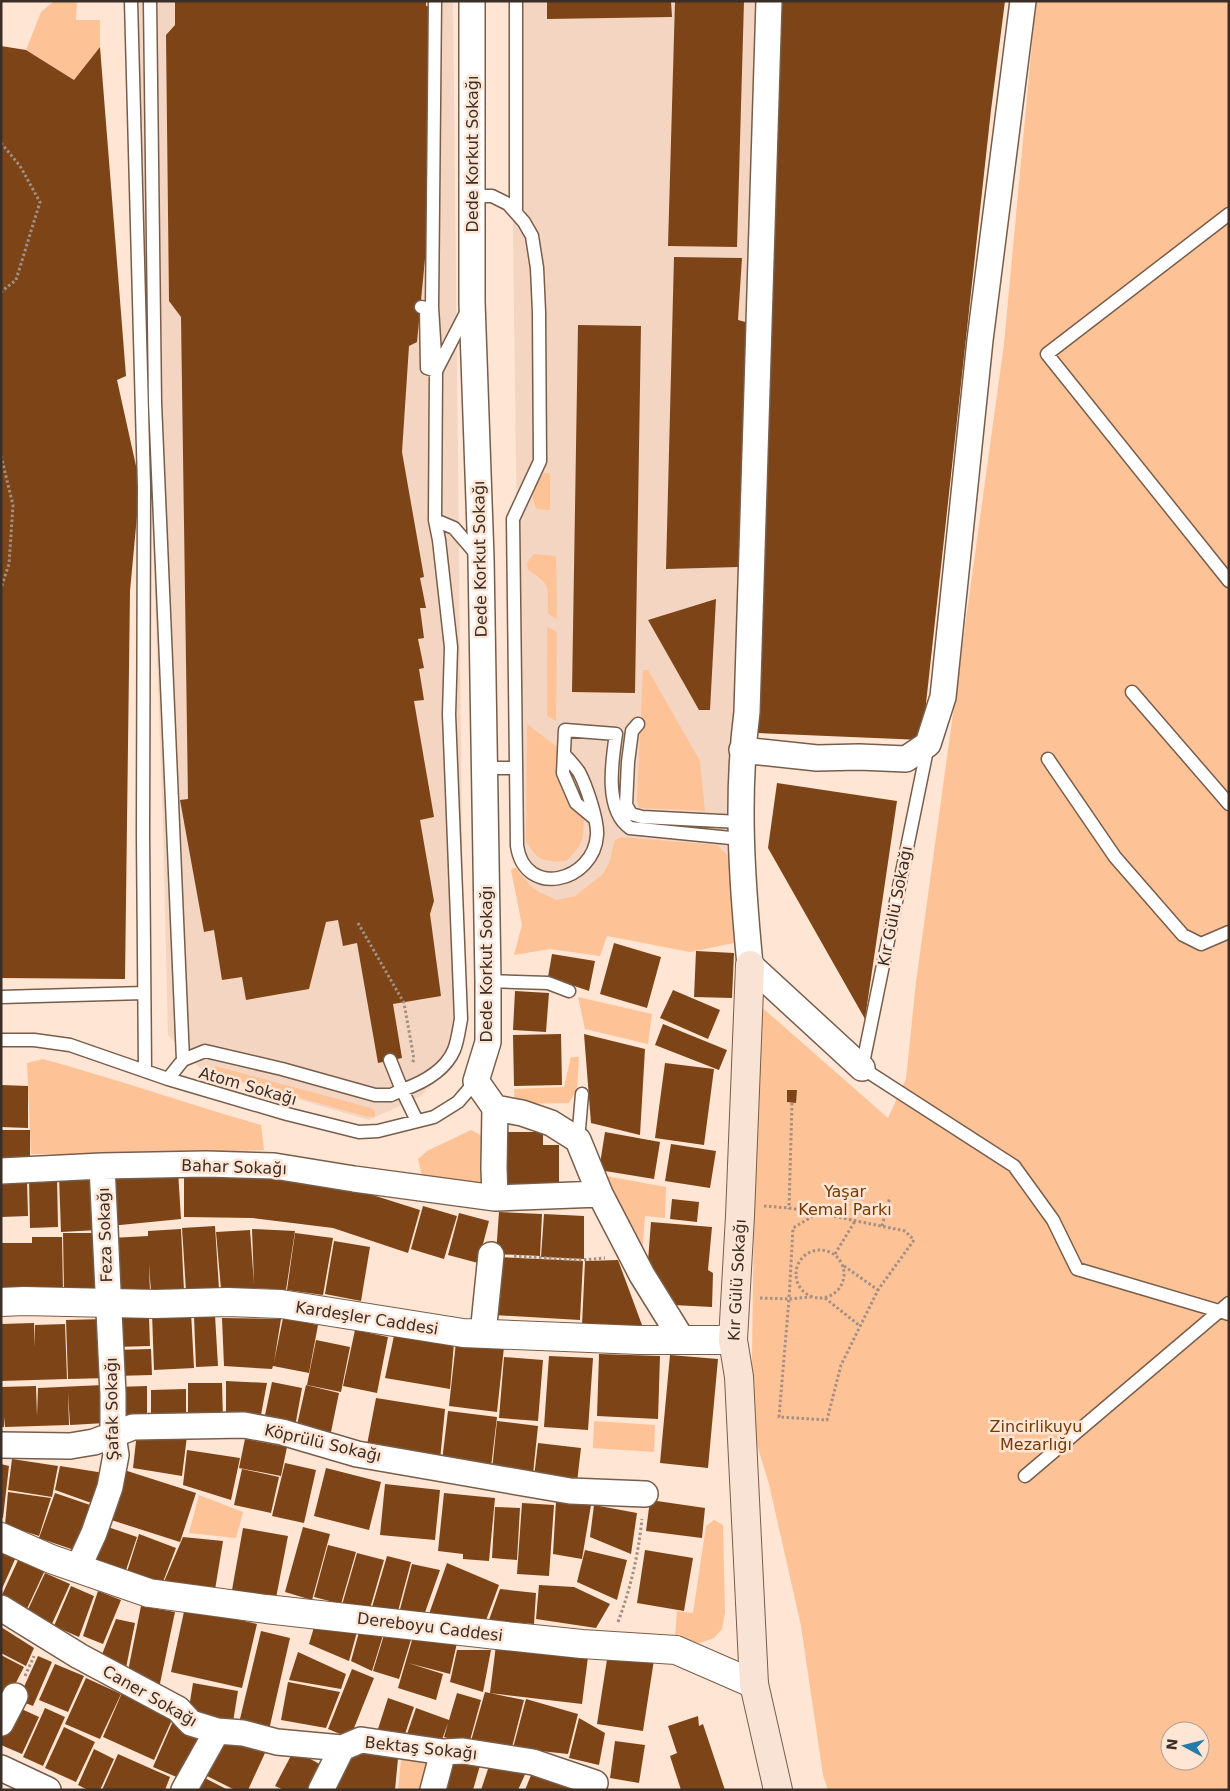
<svg xmlns="http://www.w3.org/2000/svg" width="1230" height="1791" viewBox="0 0 1230 1791" font-family="'DejaVu Sans',sans-serif">
	<rect width="100%" height="100%" fill="#ffe5d4"/>
	<path fill="#f3d5c1" d="M137,1H453L464,1023L454,1061L421,1096L369,1120L204,1072L168,1035L163,827L146,335Z
		M510,1H760L731,858L568,928L522,925Z"/>
	<path fill="#fec297" fill-rule="evenodd" d="M54,1H77L76,20H100V47L74,80L26,50L41,12Z
		M1036,1H1229V1790H828L823,1775L801,1626L769,1484L751,1425L757,1003L888,1118L906,1079L916,982L1004,344ZM1170,1731H1200V1761H1170Z
		M544,473H550V510L537,509C528,497 536,483 544,473Z
		M534,554L556,556L557,619L548,614C547,586 553,586 528,570L527,563Z
		M547,627L557,632L556,721L547,716Z
		M643,670H648L700,761L705,811L639,808L637,799Z
		M527,724L557,747C556,784 561,791 584,819C583,841 583,845 566,861C544,862 536,861 526,840Z
		M622,837L717,845L731,858L734,943L690,952L607,936L600,956L550,949L514,955L522,925L511,870L515,867L531,886L539,892L557,900L575,896L603,874L609,863L615,840Z
		M578,997L652,1014L648,1044L585,1029Z
		M571,1057H579L577,1089L569,1103L515,1104L514,1089L564,1087Z
		M43,1059C116,1079 188,1104 261,1125L264,1150L145,1155L31,1154L27,1063Z
		M215,1066L371,1108L375,1111V1117H368L218,1075L212,1071Z
		M471,1130L484,1137V1188L422,1176L418,1159L427,1151Z
		M600,1175L666,1187L665,1218L645,1216L642,1254Z
		M594,1421L655,1425L654,1452L593,1448Z
		M199,1495L243,1512L236,1538L189,1533Z
		M714,1520L723,1525L725,1613L722,1629L714,1638L700,1643L675,1638L677,1611L693,1613L706,1526Z
		M402,1750L434,1755L426,1790H398Z"/>
	<path fill="#7d4517" d="M175,1H426V6L433,7L427,78L433,79L426,165H434L417,342L409,346L402,452L424,577L420,578L426,608H420L424,638L418,639L424,668L419,669L424,700L414,701L434,817L420,820L434,901L430,914L441,996L393,1004L402,1058L378,1063L357,943L343,946L338,920L326,922L309,989L246,1000L242,977L222,980L214,930L204,932L180,800L188,799L181,317L169,301L166,35L175,25Z
		M547,1H671L672,17L547,19Z
		M675,1H744L737,247L668,246Z
		M776,1H1005L991,110L922,740L756,733Z
		M1,46L26,50L74,80L100,47L126,376L117,380L140,484L130,591L125,979L1,978Z
		M674,257L742,258L738,320L749,323L738,567L666,569Z
		M578,325L641,326L635,693L572,692Z
		M716,599L710,710H699L648,620Z
		M777,783L897,801L865,1019L768,848Z
		M614,943L661,957L647,1008L600,994Z
		M696,951L734,953L732,998L694,997Z
		M552,954L595,961L589,991L548,977Z
		M673,990L720,1010L708,1039L660,1018Z
		M515,991L549,993L546,1032L513,1030Z
		M663,1024L727,1050L719,1070L655,1045Z
		M561,1034L562,1085L514,1086L513,1035Z
		M584,1034L645,1049L640,1135L591,1123Z
		M665,1063L714,1069L704,1145L655,1138Z
		M1,1085L28,1086V1128L1,1127Z
		M787,1090H797L796,1103L787,1102Z
		M1,1130H30V1161H1Z
		M502,1132H543V1145H559V1184H502Z
		M605,1132L660,1142L654,1179L599,1170Z
		M671,1144L716,1151L710,1188L665,1181Z
		M178,1171L181,1219L110,1226L107,1179Z
		M253,1174L341,1185L420,1210L408,1253L333,1228L253,1218L184,1217V1176Z
		M97,1175L98,1230L61,1232L59,1176Z
		M57,1177L58,1227L30,1228L29,1178Z
		M27,1180L28,1216L1,1217V1181Z
		M672,1199L699,1202L697,1222L670,1219Z
		M423,1206L457,1216L444,1259L411,1249Z
		M499,1212L542,1214L540,1256L496,1254Z
		M459,1213L489,1221L478,1263L448,1255Z
		M544,1214L584,1216V1259L541,1257Z
		M651,1222L712,1227L708,1270L713,1273L712,1307L673,1305L657,1287L658,1275L647,1274Z
		M215,1226L219,1289L186,1291L182,1228Z
		M181,1229L184,1291L151,1292L149,1264L150,1293L114,1295L111,1238L148,1236V1231Z
		M252,1229L295,1231L286,1290L254,1288L221,1289L216,1232L250,1230L254,1284Z
		M63,1233H98L99,1292L64,1293Z
		M295,1233L333,1238L323,1295L287,1290Z
		M32,1237H62L63,1291L1,1294V1243H32Z
		M334,1241L370,1247L361,1301L325,1294Z
		M497,1257L583,1261L580,1320L494,1315Z
		M618,1260L642,1325H582L585,1261Z
		M191,1312L194,1368L154,1370L152,1313Z
		M215,1315L218,1366L196,1367L194,1316Z
		M149,1316L150,1346L115,1347L114,1317Z
		M222,1318L281,1319L274,1362L283,1318L318,1325L309,1373L273,1366L272,1369L224,1366Z
		M106,1319L108,1378L68,1379L66,1320Z
		M34,1323L35,1347V1325L65,1324L67,1379L1,1381V1324Z
		M355,1330L388,1337L377,1393L343,1386Z
		M395,1331L454,1343L450,1389L385,1378Z
		M316,1340L350,1347L341,1392L307,1385Z
		M456,1342L504,1347L497,1412L449,1406Z
		M151,1349L152,1375L115,1376L114,1350Z
		M599,1354L660,1356L658,1419L597,1416Z
		M670,1355L718,1359L708,1468L660,1463Z
		M549,1356L593,1358L588,1430L544,1427Z
		M504,1357L543,1360L538,1421L499,1418Z
		M226,1381L267,1383L260,1420L226,1419Z
		M272,1382L302,1388L295,1427L264,1420Z
		M188,1383H222L223,1420H188Z
		M103,1385L105,1423L70,1425L68,1392L69,1425L5,1427V1417L4,1427H1V1387L36,1386L37,1416L38,1388Z
		M306,1385L339,1393L331,1432L297,1425Z
		M147,1386V1422L117,1423L116,1387Z
		M186,1389V1420H151V1390Z
		M376,1398L445,1409L440,1460L366,1450Z
		M448,1411L497,1417L491,1467L442,1461Z
		M497,1421L538,1426L533,1474L492,1470Z
		M137,1432L187,1436L182,1476L133,1468Z
		M245,1439L287,1447L281,1476L239,1468Z
		M538,1443L581,1448L577,1482L534,1477Z
		M187,1450L240,1458L231,1500L183,1485Z
		M12,1459L58,1466L52,1497L8,1490Z
		M285,1463L316,1470L304,1523L272,1516Z
		M1,1464L9,1466L3,1518L1,1517Z
		M60,1466L104,1473L97,1505L55,1490Z
		M326,1468L381,1482L369,1530L314,1516Z
		M121,1469L196,1493L180,1542L105,1518Z
		M242,1469L279,1477L271,1513L234,1505Z
		M385,1484L440,1490L435,1540L380,1535Z
		M8,1492L51,1498L39,1536L5,1525Z
		M55,1493L96,1507L80,1552L39,1538Z
		M444,1493L495,1498L489,1561L463,1559V1554L438,1551Z
		M650,1500L705,1508L702,1538L646,1531Z
		M556,1501L591,1505L582,1559L553,1554Z
		M522,1503L554,1505L549,1576L517,1574Z
		M594,1505L637,1513L631,1554L590,1537Z
		M495,1507L520,1508L517,1560L492,1558Z
		M102,1525L137,1537L123,1579L88,1567Z
		M303,1527L330,1534L312,1600L285,1592Z
		M243,1528L288,1536L276,1598L232,1590Z
		M139,1534L176,1548L161,1587L126,1575Z
		M183,1537L223,1541L214,1596L160,1591Z
		M328,1545L356,1552L341,1604L314,1597Z
		M1,1550L16,1557L1,1591Z
		M585,1550L627,1560L617,1600L577,1582Z
		M645,1550L693,1558L684,1611L637,1603Z
		M357,1553L384,1560L369,1612L342,1605Z
		M387,1556L411,1562L397,1615L370,1614Z
		M19,1558L45,1570L26,1611L1,1597Z
		M447,1563L499,1585L485,1623L429,1614Z
		M412,1564L440,1570L423,1618L398,1617Z
		M45,1573L70,1584L51,1626L26,1614Z
		M539,1585L574,1587L610,1604L596,1628L536,1619Z
		M71,1586L94,1596L79,1637L54,1626Z
		M500,1589L536,1593L534,1624L489,1620Z
		M98,1591L121,1600L103,1644L83,1636Z
		M141,1606L175,1612L158,1693L127,1676Z
		M185,1607L257,1624L242,1688L171,1672Z
		M317,1617L360,1621L349,1661L309,1644Z
		M116,1619L135,1623L125,1673L99,1662Z
		M361,1625L384,1632L372,1671L351,1661Z
		M387,1625L413,1633L399,1679L373,1671Z
		M1,1627L34,1648L26,1666L1,1653Z
		M415,1630L459,1634L450,1674L408,1663L443,1674L436,1700L398,1688Z
		M261,1631L290,1638L269,1730L239,1723Z
		M497,1637L589,1649L582,1704L490,1693Z
		M457,1650H491L483,1692L450,1682Z
		M298,1652L346,1674L341,1689L289,1680Z
		M608,1653L654,1660L643,1731L597,1724Z
		M1,1655L24,1667L8,1698L1,1694Z
		M38,1656L52,1662L33,1706L18,1700Z
		M55,1664L84,1676L68,1712L39,1700Z
		M352,1669L374,1678L350,1738L328,1729Z
		M86,1678L121,1694L100,1739L65,1724Z
		M288,1682L340,1692L326,1728L281,1720Z
		M193,1683L238,1691L233,1722L188,1714Z
		M124,1688L176,1711L154,1760L103,1737Z
		M485,1692L524,1700L512,1747L471,1741Z
		M457,1693L481,1700L469,1744L444,1737L448,1723L439,1748L406,1737L416,1708L449,1720Z
		M388,1698L414,1707L403,1740L377,1732Z
		M526,1699L578,1714L568,1754L513,1748Z
		M15,1706L39,1717L22,1754L1,1745V1737Z
		M45,1708L65,1717L43,1766L23,1757Z
		M698,1716L699,1726L703,1724L725,1790H681L670,1756L677,1753L668,1726Z
		M579,1718L605,1733L599,1765L569,1758Z
		M173,1721L206,1735L186,1781L153,1767Z
		M64,1727L95,1742L76,1782L45,1768Z
		M225,1734L265,1753L248,1790H235L205,1775Z
		M615,1741L645,1745L639,1783L610,1778Z
		M399,1748L395,1790H327L351,1750Z
		M94,1749L114,1759L100,1790H88L78,1785Z
		M294,1750L325,1767L313,1790H284L275,1786Z
		M451,1752L481,1762L473,1790H439Z
		M118,1754L170,1777L165,1790H102Z
		M491,1760L527,1770L518,1790H481Z
		M534,1768L599,1790H525Z
		M203,1777L228,1790H196Z"/>
	<g fill="none" stroke-linecap="round" stroke-linejoin="round">
		<defs>
			<path id="service" d="M131,1L144,486L143,834L145,1070
				M150,1L155,403L183,1060
				M516,1V213
				M472,196H492L508,204L524,222L532,236L537,268L539,312L540,461L513,519L517,846C525,899 594,882 597,835C598,820 586,785 579,772C575,766 569,760 564,754
				M1229,214L1047,354L1229,581
				M421,307L426,308L427,368L436,371L432,307L435,1
				M467,311L436,371L435,520L454,528L479,557
				M1132,692L1229,804
				M638,724L632,731L628,762L626,805L631,814L642,817L740,822
				M928,745L862,1068L1014,1166L1053,1220L1077,1269L1229,1314
				M1048,759L1115,857L1183,935L1201,944L1229,932
				M484,768H515
				M594,818L576,803L563,773L565,730L616,734C612,761 604,810 630,828L741,839
				M488,981L548,983L569,991
				M1,997L144,993
				M1,1040H34L70,1045L168,1079L287,1114L359,1132L378,1131L434,1117L458,1102L476,1081
				M390,1060L402,1090C422,1083 445,1071 454,1050C458,1040 459,1029 461,1019L449,714L451,647L439,540L435,520
				M168,1079L183,1060L205,1051L282,1069L375,1095H391L402,1090L417,1121
				M578,1140L582,1094
				M1025,1476L1229,1303"/>
			<path id="minor" d="M472,1V302L481,558L488,981V1042L476,1081L495,1108L494,1168L495,1198
				M769,1L747,712C736,797 742,881 750,965L862,1068
				M742,750L817,758L859,757L906,759L928,744L943,697L980,340L1023,1
				M495,1108L522,1113L551,1123L578,1140L600,1194L642,1275L683,1341
				M1,1171L102,1166L206,1164L274,1166L354,1179L495,1198L600,1194
				M483,1334L491,1255
				M1,1445L70,1446L94,1442L133,1427L244,1425L282,1432L357,1454L570,1491L645,1494
				M78,1568L94,1533L110,1487L116,1455L113,1436V1394L102,1166
				M1,1608L79,1656L178,1709L191,1723L217,1731L243,1733L277,1742L342,1748L361,1740L443,1752L463,1751L533,1762L595,1783
				M1,1723L15,1696
				M1,1768L48,1790
				M184,1790L217,1731
				M321,1790L342,1748
				M433,1790L443,1752"/>
			<path id="tertiary" d="M1,1302L24,1301L155,1304L227,1302L281,1304L463,1333L639,1340H733
				M1,1537L51,1559L149,1593L266,1609L506,1636L582,1644L676,1650L754,1684"/>
			<path id="secondary" d="M750,965L740,1216L733,1340L739,1377L754,1684L778,1790"/>
		</defs>
		<use href="#service" stroke="#785d4a" stroke-width="15"/>
		<use href="#minor" stroke="#785d4a" stroke-width="28"/>
		<use href="#tertiary" stroke="#785d4a" stroke-width="30"/>
		<use href="#secondary" stroke="#785d4a" stroke-width="30"/>
		<path stroke="#a38f83" stroke-width="3" stroke-dasharray="2.5 2.5" stroke-linecap="butt" d="M1,143L20,166L40,202L16,280L1,292
			M1,456L13,505L9,564L1,588
			M358,923L404,1003L414,1059L412,1064
			M792,1103L789,1208L817,1213
			M764,1206L789,1208
			M882,1226L890,1197
			M796 1274a24 24 0 1 1 48 0a24 24 0 1 1-48 0Z
			M835,1254L855,1221
			M514,1256L581,1260L605,1258
			M844,1266L878,1290
			M760,1298L789,1299L779,1417L827,1420L841,1365L878,1290L914,1240L905,1231L818,1213L793,1228L789,1299L811,1297
			M825,1298L860,1326
			M618,1622C631,1587 638,1556 642,1519
			M25,1676L34,1656"/>
		<use href="#service" stroke="#fff" stroke-width="12"/>
		<use href="#minor" stroke="#fff" stroke-width="25"/>
		<use href="#tertiary" stroke="#fff" stroke-width="28"/>
		<use href="#secondary" stroke="#f8e3d5" stroke-width="28"/>
	</g>
	<g text-anchor="middle" dominant-baseline="central" stroke-width="5" stroke-linejoin="round" paint-order="stroke">
		<g font-size="16" fill="#3a2e26" stroke="#ffe5d4">
			<text transform="translate(472 154) rotate(-90)">Dede Korkut Sokağı</text>
			<text transform="translate(480 559) rotate(-91)">Dede Korkut Sokağı</text>
			<text transform="translate(895 906) rotate(-79)">Kır Gülü Sokağı</text>
			<text transform="translate(486 964) rotate(-90)">Dede Korkut Sokağı</text>
			<text transform="translate(248 1086) rotate(16)">Atom Sokağı</text>
			<text transform="translate(234 1167) rotate(2)">Bahar Sokağı</text>
			<text transform="translate(105 1235) rotate(-92)">Feza Sokağı</text>
			<text transform="translate(737 1280) rotate(-87)">Kır Gülü Sokağı</text>
			<text transform="translate(367 1318) rotate(9)">Kardeşler Caddesi</text>
			<text transform="translate(112 1409) rotate(-91)">Şafak Sokağı</text>
			<text transform="translate(323 1443) rotate(13)">Köprülü Sokağı</text>
			<text transform="translate(430 1627) rotate(7)">Dereboyu Caddesi</text>
			<text transform="translate(150 1696) rotate(30)">Caner Sokağı</text>
			<text transform="translate(421 1748) rotate(6)">Bektaş Sokağı</text>
		</g>
		<g font-size="16" fill="#743a02" stroke="#ffe5d4">
			<text x="845" y="1191">Yaşar<tspan x="845" dy="18">Kemal Parkı</tspan></text>
			<text x="1036" y="1426">Zincirlikuyu<tspan x="1036" dy="18">Mezarlığı</tspan></text>
		</g>
	</g>
	<rect width="1230" height="1791" fill="none" stroke="#3a2e26" stroke-width="5"/>
	<g transform="translate(1185 1746) rotate(277)"><circle r="24" fill="#ffe5d4" stroke="#b09c8e"/>
	<path d="M0-4L9 19L0 12L-9 19Z" fill="#227daa"/>
	<text y="-8" font-size="14" font-weight="bold" text-anchor="middle" fill="#3a2e26">N</text>
	</g>
</svg>
